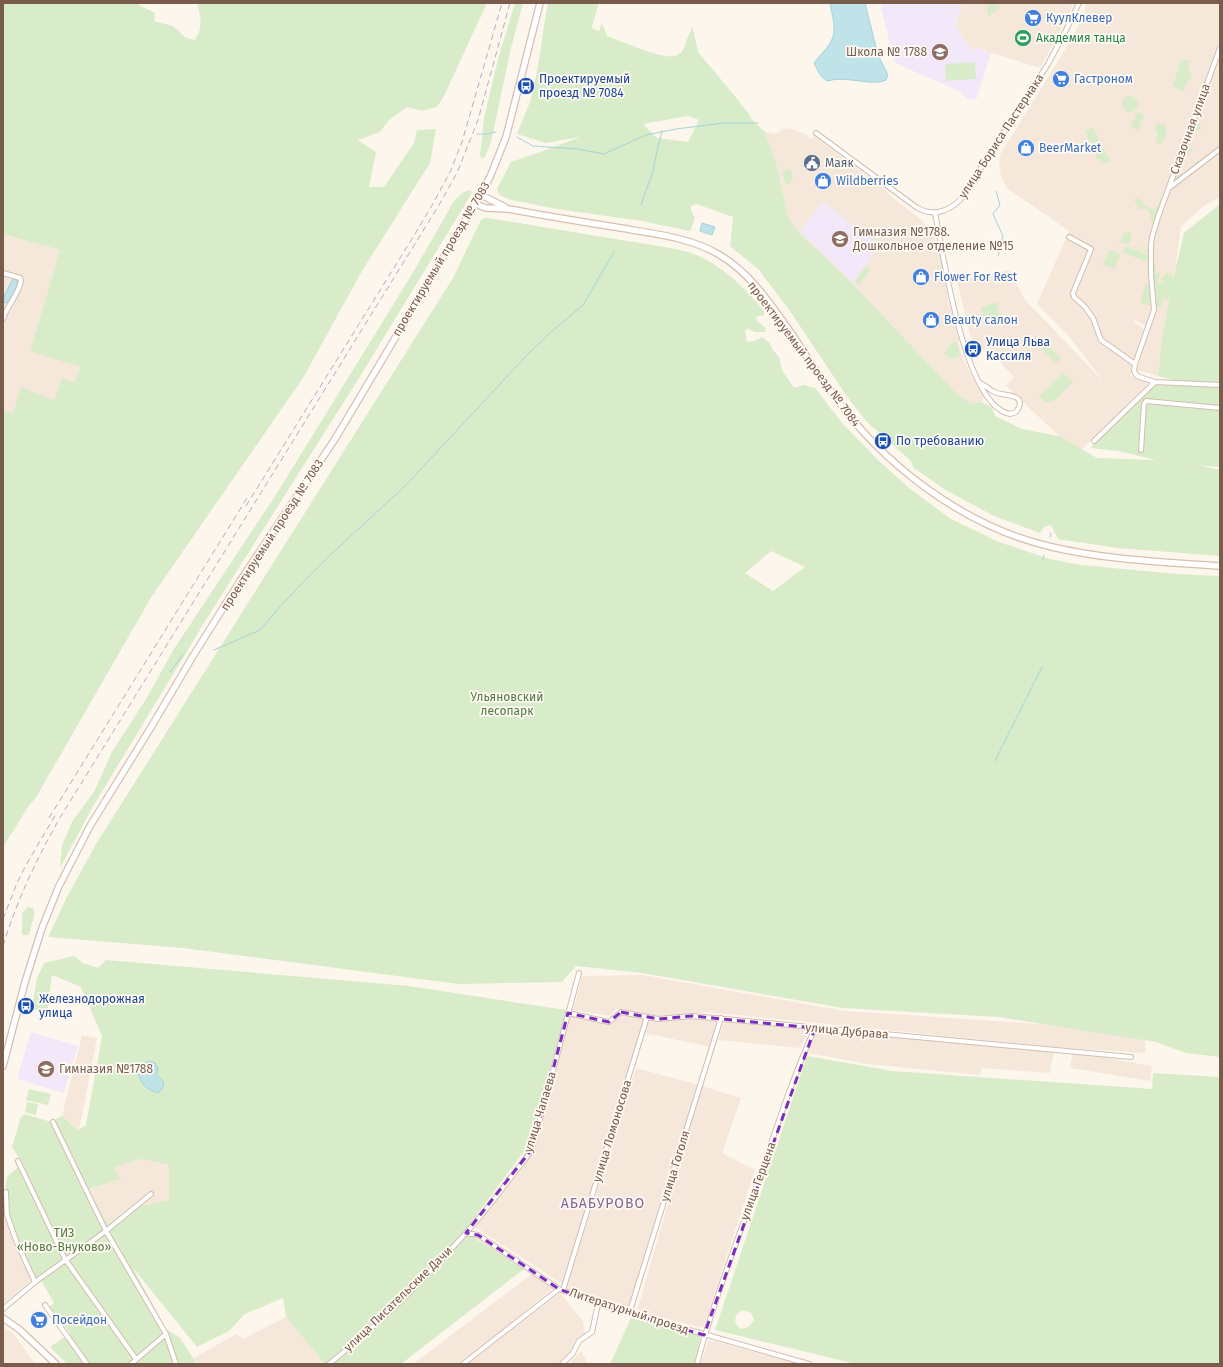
<svg xmlns="http://www.w3.org/2000/svg" width="1223" height="1367" viewBox="0 0 1223 1367" font-family="'Fira Sans',sans-serif">
	<rect width="100%" height="100%" fill="#fdf6ec"/>
	<path fill="#f5e8da" d="M962,3H1074L1056,39L1040,68L976,48L975,51L971,50L955,26Z
		M1087,3H1220V196L1201,208L1181,227L1173,284L1163,330L1158,376L1137,370L1149,327L1138,322L1135,318L1134,323L1142,327L1144,330L1130,375L1149,383L1080,451L1059,436L1006,386L1014,377L1001,363L996,354L989,348L974,352L957,281L1009,270L1025,300L1104,382L1068,335L1037,304L1069,231L1007,188L1001,177L999,164L1001,153L1069,43L1082,18Z
		M789,128L805,134L812,139L814,136L884,189L893,198L919,218L930,230L939,248L949,305L954,318L961,353L971,375L981,392L985,397L981,402L972,404L958,395L852,283L799,233L788,217L777,166L765,132L776,134L783,129Z
		M3,234L60,250L30,351L80,366L76,382L62,378L54,400L13,413L3,411Z
		M642,975L845,1011L1055,1025L1144,1037L1146,1053L1055,1047L706,1012L660,1018L616,1009L610,1016L573,1010L582,976Z
		M624,1014L645,1019L564,1285L475,1227L530,1157L570,1016L611,1024Z
		M693,1017L720,1019L711,1047L644,1033L648,1022Z
		M724,1022L810,1030L800,1048L718,1040Z
		M818,1030L1054,1052L1050,1073L982,1068L980,1075L867,1064L808,1053Z
		M82,1035L97,1038L79,1130L62,1116Z
		M1073,1052L1152,1066L1150,1081L1070,1068Z
		M636,1068L699,1085L628,1311L566,1290Z
		M702,1086L741,1098L722,1153L755,1170L703,1328L637,1311Z
		M144,1159L169,1165V1200L130,1208L108,1224L88,1189L120,1179L114,1168L132,1161Z
		M3,1215H6L15,1246L32,1280L3,1304Z
		M532,1274L539,1277L553,1288L501,1331L458,1364H413Z
		M560,1293L583,1321L585,1335L575,1342L571,1353L560,1364H468Z
		M286,1317L325,1364H198L194,1358L236,1334L243,1339Z
		M3,1327L13,1333L35,1364H3Z
		M709,1340L800,1364H701Z
		M581,1351L588,1364H568Z"/>
	<path fill="#f3e8fa" d="M881,3H962L955,26L971,50L975,51L976,48L991,53L977,98L969,100L959,91L895,63L881,8Z
		M823,202L880,246L853,282L800,231Z
		M31,1032L78,1046L64,1093L17,1079Z"/>
	<path fill="#d8ecc9" fill-rule="evenodd" d="M3,3H139V5L155,13L154,21L173,26L186,38L195,40C203,29 201,16 197,3H487L445,94L437,107L422,111L407,107L389,120L380,132L358,140L376,152L369,187H384L414,143L417,130L436,129L430,163L362,271L303,378L152,596L35,799L30,804L3,847V411L13,413L21,387L54,400L62,378L75,382L80,367L30,351L60,250L3,234Z
		M515,3H523L511,48L491,142L485,157L482,159L480,156L484,118L498,59Z
		M548,3H599L592,26L593,29L599,31L602,23L607,36C620,41 665,60 675,56C684,53 685,46 687,39C689,34 692,31 692,25L698,52L734,95L749,114L752,120L765,132L777,166L788,217L799,233L852,283L958,395L972,404L981,402L992,407L995,416L1022,429L1059,436L1097,458L1156,460L1118,451L1091,448L1096,441L1156,384L1220,386V467L1198,465L1220,470V556L1118,548L1058,539L1052,527L1050,525L1044,527L1040,533L994,516L944,489L914,468L910,460L867,422L848,398L790,311L758,269L730,246L733,217L696,204L691,206V211L695,218L690,231L642,221L557,209L507,199L499,194L497,189L511,162L540,152L580,137L546,143L517,134C522,121 529,107 532,94C540,64 542,33 548,3ZM688,116L699,120L688,142L657,138L643,124Z
		M988,3H994L996,5H998L1000,8L989,16L987,11Z
		M1183,60H1189L1188,70L1192,74L1191,79L1186,83L1184,90L1182,91L1172,86L1176,80C1175,76 1176,72 1179,69V63Z
		M975,62L976,79L946,81L945,64Z
		M1122 104a8 8 0 1 1 16 0a8 8 0 1 1-16 0Z
		M1137,113H1142L1144,118L1142,121L1139,122L1140,125L1139,129L1137,130C1132,127 1131,127 1132,121L1135,120V115Z
		M1196,122V124L1198,123L1200,124L1201,129L1196,131L1194,129L1186,150L1192,148L1193,151L1188,153L1186,152L1178,172L1182,174L1199,160V162L1173,182L1194,123Z
		M1159,123L1166,125C1167,133 1166,139 1160,144L1157,143L1155,139L1158,134L1155,129L1157,124Z
		M1093,128L1099,141L1091,144L1085,131Z
		M1099,147H1102L1106,152V155L1109,157L1110,160L1108,163H1104L1096,158L1097,155L1095,154L1096,150Z
		M789,169L791,171L793,181L791,183L786,184L782,171Z
		M470,190L472,193L359,378L209,615L92,808L60,868L62,845L73,820L94,792L112,752L146,699L174,649L277,493L414,271L454,201L462,193Z
		M1162,195L1163,198L1155,221L1152,222L1149,211L1145,209H1139L1134,200L1136,199C1141,198 1143,201 1144,206L1156,210Z
		M1220,204V383L1177,381L1158,376L1163,330L1170,298L1167,300L1162,298L1161,307H1156L1153,264L1156,263V274L1160,273V275L1156,283H1164L1162,282L1161,279L1166,273C1172,273 1172,276 1173,280L1184,233Z
		M486,218L494,219L670,248C677,249 684,251 691,253C720,263 745,288 764,311V315L756,317L757,321L766,328L765,332H755L749,329L745,330L747,342L754,341L762,337L770,343L772,349L779,357L782,370L794,388L803,385L815,388L842,423L879,461L909,488L951,519L999,542L1050,559L1081,565L1177,574L1220,576V1057L1186,1053L1156,1042L998,1017L843,1008L642,973L576,966L562,982L459,984L183,948L48,937L67,897L96,844L453,278L481,220ZM771,551L805,567L773,591L745,573Z
		M1128,232L1131,233L1132,237L1130,242L1126,244L1147,251L1148,248L1149,251L1147,252L1111,239L1122,242L1121,238L1124,233Z
		M1125,246L1148,255V262L1123,253Z
		M1109,250L1120,254L1115,269L1103,265Z
		M866,266L870,270L859,285L855,281Z
		M1145,284L1150,285L1152,305L1151,306L1140,303Z
		M997,302L999,313L998,317L983,318L981,307Z
		M954,341L957,344L961,356L951,359L944,354Z
		M1045,342L1061,358L1056,363L1040,347Z
		M1063,373L1073,382L1053,402H1045L1039,396Z
		M28,907L34,909V916L29,935H22V913Z
		M74,956L83,963L98,968L106,960L409,986L566,1010L530,1143L470,1224L473,1237L524,1269L401,1364H325L286,1317L283,1298L245,1314L229,1331L197,1347L133,1268L166,1329L180,1338L197,1364H67L50,1347L70,1333L50,1307L54,1303L41,1280H32C19,1254 0,1207 7,1178C10,1173 18,1167 23,1164L12,1147L21,1117L25,1114L51,1122L62,1116L78,1130L86,1125L102,1036L81,987L52,975L47,1015L32,1008L37,978L44,963ZM144,1159L169,1165V1200L130,1208L108,1224L88,1189L121,1179L114,1168L132,1161Z
		M807,1056L892,1071L1152,1089L1153,1073L1220,1077V1364H856L715,1330ZM742,1310L751,1313L754,1320L749,1327L740,1329L735,1322L736,1315Z
		M29,1089L51,1094L48,1105L26,1100Z
		M27,1102L38,1104L36,1115L25,1112Z
		M631,1318L701,1336L694,1364H610Z"/>
	<path fill="#bfe3e8" stroke="#a5d3da" d="M830,3H865L878,55L888,75L886,80C873,87 847,75 827,81C819,76 818,70 814,63C819,56 826,50 830,43C838,31 832,16 830,3Z
		M702,223L715,227L712,235L700,231Z
		M13,279L17,280C19,290 12,296 7,303L3,302L5,294Z
		M150,1061L155,1063L158,1068L157,1075L164,1082L163,1088L158,1093C146,1089 141,1084 138,1073L143,1064Z"/>
	<g fill="none" stroke-linecap="round" stroke-linejoin="round">
		<path stroke="#a5d3da" stroke-width="1" d="M477,134H487L496,132
			M517,137L533,146L578,149L604,154L646,135L676,129L724,123H758
			M996,191L1000,205L993,214L1003,236L998,256
			M641,205L653,171L657,151L662,131
			M1050,537L1051,533
			M1043,559L1044,555
			M214,650L260,630L285,601L327,558L405,486L528,354L551,332L583,305L614,252
			M170,672L183,655
			M995,761L1042,667"/>
		<defs>
			<path id="street" d="M1220,48L1158,217L1152,237L1151,245V275L1154,310L1135,364L1134,371L1137,376L1155,382L1220,385
				M816,133L916,207C932,217 948,212 960,200L1048,64L1065,32L1079,3
				M1169,188L1220,149
				M935,213C943,252 964,406 1010,414L1016,412C1029,394 1006,396 997,393C991,391 986,386 980,383
				M1069,237L1091,249L1073,293L1074,297L1085,307L1093,318L1101,340L1135,364
				M3,273L20,278L21,280C19,295 7,305 3,319
				M1094,441L1155,382
				M1141,450L1144,404L1146,401L1220,408
				M568,1013L609,1022L621,1012L658,1019L692,1016L1131,1057
				M53,1122L106,1231L166,1334L176,1364
				M18,1161L65,1259L136,1359
				M6,1192L7,1215L17,1243L35,1282
				M466,1233L478,1235L559,1289L598,1304L809,1364
				M563,1290L647,1017
				M45,1305L87,1364
				M3,1309L35,1282L106,1231L151,1194
				M629,1314L721,1018
				M131,1364L166,1334
				M329,1364C378,1325 424,1280 465,1234C487,1210 506,1183 526,1158L532,1149L579,973
				M463,1364L559,1289
				M562,1364L573,1353L579,1341L592,1332L598,1304
				M697,1364C713,1303 736,1244 757,1185C775,1132 792,1079 815,1028"/>
			<path id="secondary" d="M481,195L505,207
				M475,204L486,208L509,209C546,216 583,222 621,228C654,234 689,237 718,254C750,272 771,305 792,334C804,353 817,372 830,390C881,464 964,527 1052,547C1107,560 1164,562 1220,566
				M3,1066L25,982L42,928L59,886L90,826L150,729L193,656L240,581L335,439L475,204L490,177L506,137L540,3
				M3,1318L20,1330L56,1364"/>
		</defs>
		<use href="#street" stroke="#d1beb0" stroke-width="6"/>
		<use href="#secondary" stroke="#d6c0b0" stroke-width="8"/>
		<use href="#street" stroke="#fff" stroke-width="4"/>
		<use href="#secondary" stroke="#fff" stroke-width="5.5"/>
		<path stroke="#b9a8c9" stroke-width="1" stroke-dasharray="6 4" stroke-linecap="butt" d="M246,506L415,234L434,202L451,170L462,142L502,3
			M49,818L247,498
			M3,919L17,883L26,865L56,814
			M3,946C17,900 37,858 61,816L439,205L457,173L478,120L510,3"/>
	</g>
	<path fill="none" stroke="#7b2cbf" stroke-width="3" stroke-dasharray="8 5" stroke-linejoin="round" d="M621,1012L658,1019L692,1016L815,1028L704,1335L598,1304L559,1289L478,1235L466,1233L532,1149L568,1013L609,1022Z"/>
	<defs>
		<symbol id="supermarket-disc" viewBox="-11 -11 22 22"><circle r="9.5" fill="#3f7fe0" stroke="#fffaf3"/><path d="M-6-5.5h2.5l.6 2H6L4.5 2H-2.5L-4.4-4H-6ZM-1.5 3.2a1.3 1.3 0 1 0 .1 0ZM3 3.2a1.3 1.3 0 1 0 .1 0Z" fill="#fff"/></symbol>
		<symbol id="stadium-disc" viewBox="-11 -11 22 22"><circle r="9.5" fill="#2e9e5b" stroke="#fffaf3"/><path d="M0-5a6.5 5 0 1 0 0 10a6.5 5 0 1 0 0-10ZM-3.5-1.8h7v3.6h-7Z" fill="#fff"/></symbol>
		<symbol id="school-disc" viewBox="-11 -11 22 22"><circle r="9.5" fill="#8d6e63" stroke="#fffaf3"/><path d="M0-5L7-2L0 1L-7-2ZM-4 1L0 2.5L4 1V4Q0 6-4 4Z" fill="#fff"/></symbol>
		<symbol id="bus-disc" viewBox="-11 -11 22 22"><circle r="9.5" fill="#1a4fb4" stroke="#fffaf3"/><path d="M-5-6H5V4H4V6H2V4H-2V6H-4V4H-5ZM-3.5-4V0h7V-4ZM-3.5 1.2v1.5H-2V1.2ZM2 1.2v1.5H3.5V1.2Z" fill="#fff"/></symbol>
		<symbol id="shop-disc" viewBox="-11 -11 22 22"><circle r="9.5" fill="#3f7fe0" stroke="#fffaf3"/><path d="M-5-2.5h2.3a2.7 3.5 0 0 1 5.4 0H5L5.5 6h-11ZM-1.5-2.5h3a1.5 2.3 0 0 0-3 0Z" fill="#fff"/></symbol>
		<symbol id="civic-disc" viewBox="-11 -11 22 22"><circle r="9.5" fill="#5c6f8a" stroke="#fffaf3"/><path d="M-.6-6.5H3V-4.5H.6V-3L4-1V1h2V6H-6V1h2V-1L-.6-3ZM-1.2 2.5V6h2.4V2.5Z" fill="#fff"/></symbol>
	</defs>
	<g fill-rule="evenodd">
		<use href="#supermarket-disc" x="1023" y="8" width="20" height="20"/>
		<use href="#stadium-disc" x="1013" y="28" width="20" height="20"/>
		<use href="#school-disc" x="930" y="42" width="20" height="20"/>
		<use href="#supermarket-disc" x="1051" y="69" width="20" height="20"/>
		<use href="#bus-disc" x="516" y="76" width="20" height="20"/>
		<use href="#shop-disc" x="1016" y="138" width="20" height="20"/>
		<use href="#civic-disc" x="802" y="153" width="20" height="20"/>
		<use href="#shop-disc" x="813" y="171" width="20" height="20"/>
		<use href="#school-disc" x="830" y="229" width="20" height="20"/>
		<use href="#shop-disc" x="911" y="267" width="20" height="20"/>
		<use href="#shop-disc" x="921" y="310" width="20" height="20"/>
		<use href="#bus-disc" x="963" y="339" width="20" height="20"/>
		<use href="#bus-disc" x="873" y="431" width="20" height="20"/>
		<use href="#bus-disc" x="16" y="996" width="20" height="20"/>
		<use href="#school-disc" x="36" y="1059" width="20" height="20"/>
		<use href="#supermarket-disc" x="29" y="1310" width="20" height="20"/>
	</g>
	<g text-anchor="middle" dominant-baseline="central" stroke-width="3.5" stroke-linejoin="round" paint-order="stroke">
		<g font-size="12" fill="#366cbe" stroke="#fffaf3" text-anchor="start">
			<text x="1046" y="18">КуулКлевер</text>
			<text x="1074" y="79">Гастроном</text>
			<text x="1039" y="148">BeerMarket</text>
			<text x="836" y="181">Wildberries</text>
			<text x="934" y="277">Flower For Rest</text>
			<text x="944" y="320">Beauty салон</text>
			<text x="52" y="1320">Посейдон</text>
		</g>
		<g font-size="12" fill="#27864d" stroke="#fffaf3" text-anchor="start">
			<text x="1036" y="38">Академия танца</text>
		</g>
		<g font-size="12" fill="#785e54" stroke="#fffaf3" text-anchor="start">
			<text x="927" y="52" text-anchor="end">Школа № 1788</text>
			<text x="853" y="232">Гимназия №1788.<tspan x="853" dy="14">Дошкольное отделение №15</tspan></text>
			<text x="59" y="1069">Гимназия №1788</text>
		</g>
		<g font-size="12" fill="#164399" stroke="#fffaf3" text-anchor="start">
			<text x="539" y="79">Проектируемый<tspan x="539" dy="14">проезд № 7084</tspan></text>
			<text x="986" y="342">Улица Льва<tspan x="986" dy="14">Кассиля</tspan></text>
			<text x="896" y="441">По требованию</text>
			<text x="39" y="999">Железнодорожная<tspan x="39" dy="14">улица</tspan></text>
		</g>
		<g font-size="12" fill="#7a5c4d" stroke="#fffaf3">
			<text transform="translate(1190 129) rotate(-70)">Сказочная улица</text>
			<text transform="translate(1001 136) rotate(-57)">улица Бориса Пастернака</text>
			<text transform="translate(441 259) rotate(-59)">проектируемый проезд № 7083</text>
			<text transform="translate(804 354) rotate(53)">проектируемый проезд № 7084</text>
			<text transform="translate(272 535) rotate(-57)">проектируемый проезд № 7083</text>
			<text transform="translate(847 1031) rotate(5)">улица Дубрава</text>
			<text transform="translate(540 1112) rotate(-73)">улица Чапаева</text>
			<text transform="translate(612 1131) rotate(-73)">улица Ломоносова</text>
			<text transform="translate(675 1166) rotate(-73)">улица Гоголя</text>
			<text transform="translate(758 1181) rotate(-70)">улица Герцена</text>
			<text transform="translate(398 1299) rotate(-44)">улица Писательские Дачи</text>
			<text transform="translate(629 1311) rotate(18)">Литературный проезд</text>
		</g>
		<g font-size="12" fill="#4e5e75" stroke="#fffaf3" text-anchor="start">
			<text x="825" y="163">Маяк</text>
		</g>
		<g font-size="12" fill="#537a41" stroke="#fffaf3">
			<text x="507" y="697">Ульяновский<tspan x="507" dy="14">лесопарк</tspan></text>
			<text x="64" y="1233">ТИЗ<tspan x="64" dy="14">«Ново-Внуково»</tspan></text>
		</g>
		<g font-size="14" letter-spacing="1" fill="#846695" stroke="#fffaf3">
			<text x="603" y="1203">АБАБУРОВО</text>
		</g>
	</g>
	<rect width="1223" height="1367" fill="none" stroke="#7a5c4d" stroke-width="8"/>
</svg>
